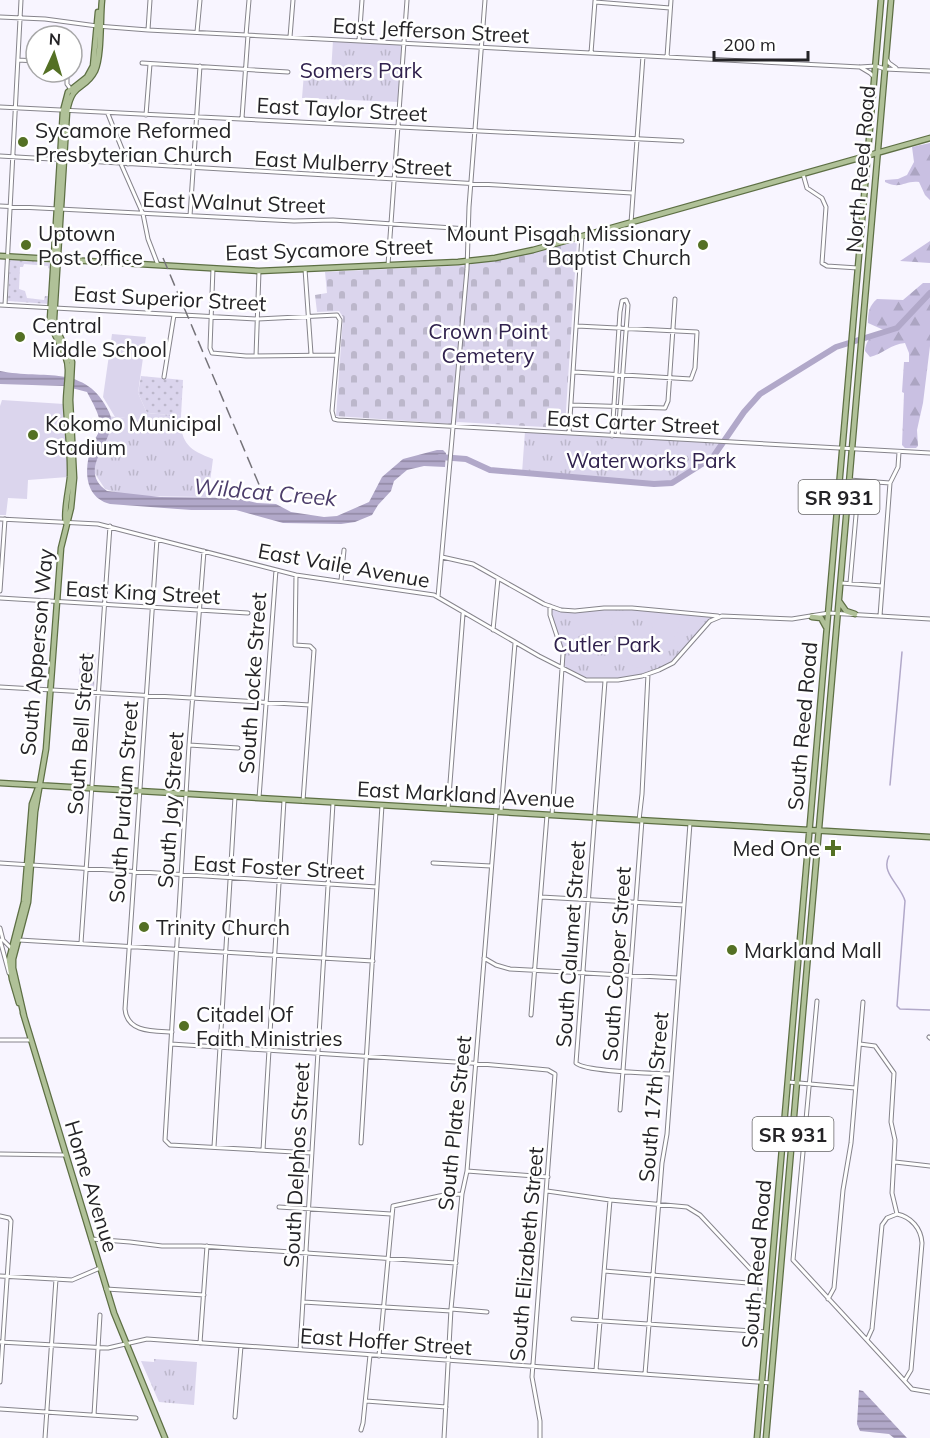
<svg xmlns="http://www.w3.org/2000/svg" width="930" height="1438" viewBox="0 0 930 1438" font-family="Mulish,sans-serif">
	<defs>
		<pattern id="grass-dots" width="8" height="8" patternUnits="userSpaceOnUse" patternTransform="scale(1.5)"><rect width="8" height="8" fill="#dbd5ed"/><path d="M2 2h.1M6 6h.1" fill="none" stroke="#bcb7cb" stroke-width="1.8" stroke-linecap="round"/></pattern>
		<pattern id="forest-firs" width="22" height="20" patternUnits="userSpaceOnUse" patternTransform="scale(1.5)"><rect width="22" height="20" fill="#c9c0e2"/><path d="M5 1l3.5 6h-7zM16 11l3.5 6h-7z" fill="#aca5c2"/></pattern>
		<pattern id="cemetery-stones" width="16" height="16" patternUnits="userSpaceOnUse" patternTransform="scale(1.5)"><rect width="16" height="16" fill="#dbd5ed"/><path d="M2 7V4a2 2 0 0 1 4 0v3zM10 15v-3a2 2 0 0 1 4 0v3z" fill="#bcb7cb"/></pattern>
		<pattern id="park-tufts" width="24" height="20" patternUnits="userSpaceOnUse" patternTransform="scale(1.5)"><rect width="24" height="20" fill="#dbd5ed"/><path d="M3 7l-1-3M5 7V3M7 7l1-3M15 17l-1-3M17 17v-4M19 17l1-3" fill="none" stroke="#bcb7cb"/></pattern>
		<pattern id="water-rules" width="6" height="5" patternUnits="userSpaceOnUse" patternTransform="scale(1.5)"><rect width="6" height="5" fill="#b1a8c9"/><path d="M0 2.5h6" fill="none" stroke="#9088a3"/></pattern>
	</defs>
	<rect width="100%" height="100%" fill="#f8f5ff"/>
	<path fill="url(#grass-dots)" fill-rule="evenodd" d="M10,259L52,263L49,304L8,301ZM24,264L48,266V268L50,269L49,296H45L44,300L27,298L25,291L19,289L20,267H23Z
		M141,376L183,380L181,416L147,413L138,393Z"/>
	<path fill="url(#forest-firs)" d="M930,143V200L925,195L919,182C905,180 901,190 885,182V180L898,179L907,175L914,162L912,147Z
		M930,241V263L900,261Z
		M923,283H930V346L923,403L917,430L918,446L916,448H905L902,445L904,393L902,392L904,362H909V353L905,343C891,344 883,354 870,357L865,351C867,336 873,336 886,331L868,323C868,312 869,306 877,299L903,300Z"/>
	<path fill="url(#cemetery-stones)" d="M577,241L565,426L562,428L458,422L451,424L336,416L343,317L339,311L317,312L315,295L327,293L325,272L470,265L473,263L521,255Z"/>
	<path fill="url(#park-tufts)" d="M333,40L403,43L399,102L302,98L304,73H331Z
		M147,413L181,416C180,442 188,450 213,459L208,497L128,496L105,489L92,469L106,416L146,420Z
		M525,431L724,442L713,457L672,483L654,484L522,473Z
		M550,606L569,611L619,607L722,616L715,618L673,663L659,670L628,679L586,680L562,669L563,654L550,615Z
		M81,652L96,653L94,688L78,687Z
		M154,1359L197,1362L194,1405L159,1402L141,1361L154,1362Z"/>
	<path fill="#dbd5ed" d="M112,334L146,337L138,393L147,413L146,420L115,417L103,397Z
		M2,400L64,404L68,477L28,480L27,499L8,498L6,515H0V406Z
		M581,614L613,616L608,648C590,646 578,632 581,614Z
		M679,616C681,632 674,643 658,647L651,620Z
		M636,646H639L654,659L638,668L623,661Z"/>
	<path fill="url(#water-rules)" d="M0,371C44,380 86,363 109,412C122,439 73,467 107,491L160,497L236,498L257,503L276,504L291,512L324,517L337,516L369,502L382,477L403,459L437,450H443L446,453L445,467L424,466L407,470L394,481L391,491L378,505L372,515L355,522L341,524L283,523L236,510H191L110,504C83,497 84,467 92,445C94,439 100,433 100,427C101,416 92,402 87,392L64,386L0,384Z
		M859,1390L863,1391L907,1438H894L889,1434L860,1431L857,1424Z"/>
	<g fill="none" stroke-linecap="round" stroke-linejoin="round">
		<path stroke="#b1a8c9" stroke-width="1.5" d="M890,785L902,652
			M889,856C880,873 901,885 905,901L897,1006L900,1009L930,1010"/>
		<path stroke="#b1a8c9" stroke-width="6" d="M440,457L466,459L490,470L654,484L672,483L713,457L744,412L760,394L836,347L897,328L930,293"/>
		<defs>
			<path id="minor" d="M595,2L670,8
				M0,17L45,19L97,26L148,30L860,67L876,66L885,69L930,71
				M148,30L150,0
				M197,32L200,0
				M246,35L249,0
				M290,37L293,0
				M359,41L362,0
				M591,53L595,1
				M667,57L671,0
				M886,58L889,63L896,68
				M18,60L36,61
				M142,63L288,72
				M860,67L870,73L873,76
				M67,72V84L72,91
				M0,107L682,141
				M108,114L128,164
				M146,115L150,64
				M242,118L248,35
				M0,156L632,193
				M121,164L143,214L148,239L158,265
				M803,174L807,188L822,198L826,207L822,263L827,266L858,268
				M0,206L294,221L333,220L468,229
				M190,216L200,66
				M631,223L643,56
				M388,265L407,0
				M213,268L210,348L212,353L246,356L337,355
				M305,269L311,354
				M0,305L258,319L337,315L340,320L332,411L334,419L338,420L930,453
				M5,305L21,0
				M256,356L259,271
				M574,372L691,379L695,368L697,332L577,326
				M164,377L174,315
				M571,405L665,408L668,401L675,299
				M569,433L582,236
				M612,436L620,312L622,301L626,300L628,305L618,436
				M849,480L890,483
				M0,519L98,524L296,575L434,595L539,656L586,680H618L642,676L659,670L673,663L710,621L722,616L792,619L829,613L930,619
				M157,539L125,1009C127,1033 154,1031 172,1032
				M204,551L189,745L165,1140L170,1145L312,1153
				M442,557L473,564L544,604L561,610L575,611L604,608H632L718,616
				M296,575L295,645L310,646L314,650L303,801
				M341,581L344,550
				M841,583L882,586
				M850,583L859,481
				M0,591L5,519
				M438,597L467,269L469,207L485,0
				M0,598L248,613
				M550,606V615L563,654L552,815
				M880,616L890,483L898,467L899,452
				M493,630L498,578
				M605,681L576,1063C585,1072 654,1073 671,1074
				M0,687L310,705
				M189,745L238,748
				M259,798L276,570
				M448,809L463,614
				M501,811L515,643
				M639,820L642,794L648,674
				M0,863L377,887
				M433,863L491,866
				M541,897L684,905
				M0,928L3,940L11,948
				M0,940L9,973
				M19,940L373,961
				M81,943L110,526
				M484,958L496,965L510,969L678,978
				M817,1001L793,1260L912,1389L930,1392
				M531,1015L547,815
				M929,1037L930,1038
				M0,1040H31
				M171,1044L471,1063L548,1070L555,1074L532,1377L540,1421V1438
				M860,1044L875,1046L894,1073L891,1122L895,1140L892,1193L897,1214
				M788,1082L855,1088
				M620,1110L642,820
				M361,1143L382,805
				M214,1147L235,797
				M263,1150L284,800
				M0,1154L65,1155
				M895,1162L930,1166
				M467,1171L548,1177
				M547,1191L610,1200L687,1207L700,1215L757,1276L760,1284V1304L768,1307
				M279,1207L391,1214
				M897,1214C911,1217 921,1228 922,1243L911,1370L905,1380
				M0,1216L9,1218L11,1221L0,1382
				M91,1239L130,1242L162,1246H201L456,1263
				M604,1271L760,1284
				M0,1276L72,1280L100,1268
				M106,1289L204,1295
				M828,1299L834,1288L843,1190L851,1143L863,1002
				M303,1302L451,1311
				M451,1309L487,1312
				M573,1319L766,1332
				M867,1340L872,1329L882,1225L887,1218L897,1214
				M0,1342L108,1348L147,1339L771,1383
				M200,1343L207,1246
				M300,1350L333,803
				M379,1356L393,1206L444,1195L461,1194
				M596,1370L610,1200
				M645,1374L662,1163L667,1134L690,823
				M366,1401L446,1407
				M0,1409L136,1418
				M94,1415L100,1315
				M235,1417L241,1346
				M361,1430L363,1423L370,1355
				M45,1438L56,1279
				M444,1438L451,1309L462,1194L467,1171L496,812"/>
			<path id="major" d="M0,256L259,271L458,262L495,258L533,250L930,138
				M66,523C63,513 69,489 70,477C71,452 67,427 66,403C66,392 68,381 68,370C68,350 52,338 50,319L63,111L68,92L87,77L93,66L98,12
				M839,601L846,611L855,614
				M812,617L821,618L826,627
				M0,783L930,837
				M19,1003L12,979L9,960L24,902L32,804L38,788
				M23,1013L114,1313L165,1438
				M24,1016L13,968V959L28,902L35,812L46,749L61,548L71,508L74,478L70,400L72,362L57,330L54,319L67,112C72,81 85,91 95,71C102,56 100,17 102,0
				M757,1438L881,0
				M766,1438L891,0"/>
		</defs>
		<use href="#minor" stroke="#86848c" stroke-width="5"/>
		<use href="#major" stroke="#5d6f44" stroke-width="7"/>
		<use href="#minor" stroke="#fff" stroke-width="3"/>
		<use href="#major" stroke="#b0c198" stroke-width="4.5"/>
		<path stroke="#757379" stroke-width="1.5" stroke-dasharray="12 6" stroke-linecap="butt" d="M163,258L266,501"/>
	</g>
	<g fill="#547024" stroke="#fff" stroke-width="2">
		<circle cx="23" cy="142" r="6"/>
		<circle cx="26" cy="245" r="6"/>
		<circle cx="703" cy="245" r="6"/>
		<circle cx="20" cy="337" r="6"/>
		<circle cx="33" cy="435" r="6"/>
		<path d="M830 839h6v6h6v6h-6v6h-6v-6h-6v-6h6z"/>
		<circle cx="144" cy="927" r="6"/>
		<circle cx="732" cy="950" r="6"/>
		<circle cx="184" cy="1026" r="6"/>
	</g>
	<g text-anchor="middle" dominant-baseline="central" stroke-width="5" stroke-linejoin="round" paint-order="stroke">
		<g fill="#fff" stroke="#666567" stroke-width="1.5">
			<rect x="798.5" y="480" width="81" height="34" rx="4.5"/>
			<rect x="752.5" y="1117" width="81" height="34" rx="4.5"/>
		</g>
		<g font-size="20" font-weight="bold" fill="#242326">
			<text x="839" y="497">SR 931</text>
			<text x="793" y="1134">SR 931</text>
		</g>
		<g font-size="21" fill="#242326" stroke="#fff">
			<text transform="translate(431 30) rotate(3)">East Jefferson Street</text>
			<text transform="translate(342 109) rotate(3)">East Taylor Street</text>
			<text transform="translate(353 163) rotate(3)">East Mulberry Street</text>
			<text transform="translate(860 169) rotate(-85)">North Reed Road</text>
			<text transform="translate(234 202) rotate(2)">East Walnut Street</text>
			<text transform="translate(329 249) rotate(-2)">East Sycamore Street</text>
			<text transform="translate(170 298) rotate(3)">East Superior Street</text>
			<text transform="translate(633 422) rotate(3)">East Carter Street</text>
			<text transform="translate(344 565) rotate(10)">East Vaile Avenue</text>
			<text transform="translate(143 592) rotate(3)">East King Street</text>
			<text transform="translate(36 652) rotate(-85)">South Apperson Way</text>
			<text transform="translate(252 683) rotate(-86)">South Locke Street</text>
			<text transform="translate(802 726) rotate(-85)">South Reed Road</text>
			<text transform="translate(80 734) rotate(-86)">South Bell Street</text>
			<text transform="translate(466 794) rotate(3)">East Markland Avenue</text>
			<text transform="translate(123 802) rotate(-86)">South Purdum Street</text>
			<text transform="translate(170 810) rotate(-86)">South Jay Street</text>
			<text transform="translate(279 867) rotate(3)">East Foster Street</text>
			<text transform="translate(570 944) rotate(-86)">South Calumet Street</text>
			<text transform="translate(616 964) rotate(-86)">South Cooper Street</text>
			<text transform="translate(653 1097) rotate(-85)">South 17th Street</text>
			<text transform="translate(454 1123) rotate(-84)">South Plate Street</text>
			<text transform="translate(296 1165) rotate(-87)">South Delphos Street</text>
			<text transform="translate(92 1186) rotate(73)">Home Avenue</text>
			<text transform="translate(526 1254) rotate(-85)">South Elizabeth Street</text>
			<text transform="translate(756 1264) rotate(-85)">South Reed Road</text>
			<text transform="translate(386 1341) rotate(4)">East Hoffer Street</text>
		</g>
		<g font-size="21" fill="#30214d" stroke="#fff">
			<text x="361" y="70">Somers Park</text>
			<text x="488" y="331">Crown Point<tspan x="488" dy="24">Cemetery</tspan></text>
			<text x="651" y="460">Waterworks Park</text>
			<text x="607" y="644">Cutler Park</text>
		</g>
		<g font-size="21" fill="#242326" stroke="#fff" text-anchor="start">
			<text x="35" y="130">Sycamore Reformed<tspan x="35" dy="24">Presbyterian Church</tspan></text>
			<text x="38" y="233">Uptown<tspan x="38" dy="24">Post Office</tspan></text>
			<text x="691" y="233" text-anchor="end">Mount Pisgah Missionary<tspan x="691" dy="24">Baptist Church</tspan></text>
			<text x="32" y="325">Central<tspan x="32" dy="24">Middle School</tspan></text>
			<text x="45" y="423">Kokomo Municipal<tspan x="45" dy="24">Stadium</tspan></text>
			<text x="820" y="848" text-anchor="end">Med One</text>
			<text x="156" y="927">Trinity Church</text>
			<text x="744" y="950">Markland Mall</text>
			<text x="196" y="1014">Citadel Of<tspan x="196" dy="24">Faith Ministries</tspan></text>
		</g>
		<g font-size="22" font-style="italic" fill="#4c3d6b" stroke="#fff">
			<text transform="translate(265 492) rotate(5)">Wildcat Creek</text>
		</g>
	</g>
	<g transform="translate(54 54) rotate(4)"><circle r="28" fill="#ffffff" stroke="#a7a7a8" stroke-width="1.5"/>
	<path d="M0-4.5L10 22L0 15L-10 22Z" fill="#547024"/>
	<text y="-9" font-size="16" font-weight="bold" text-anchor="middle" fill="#242326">N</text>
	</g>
	<path d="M714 51v9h94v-9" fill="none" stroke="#242326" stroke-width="3"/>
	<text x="723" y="51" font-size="18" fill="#242326" stroke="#ffffff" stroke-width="4.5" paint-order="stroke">200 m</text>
</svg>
